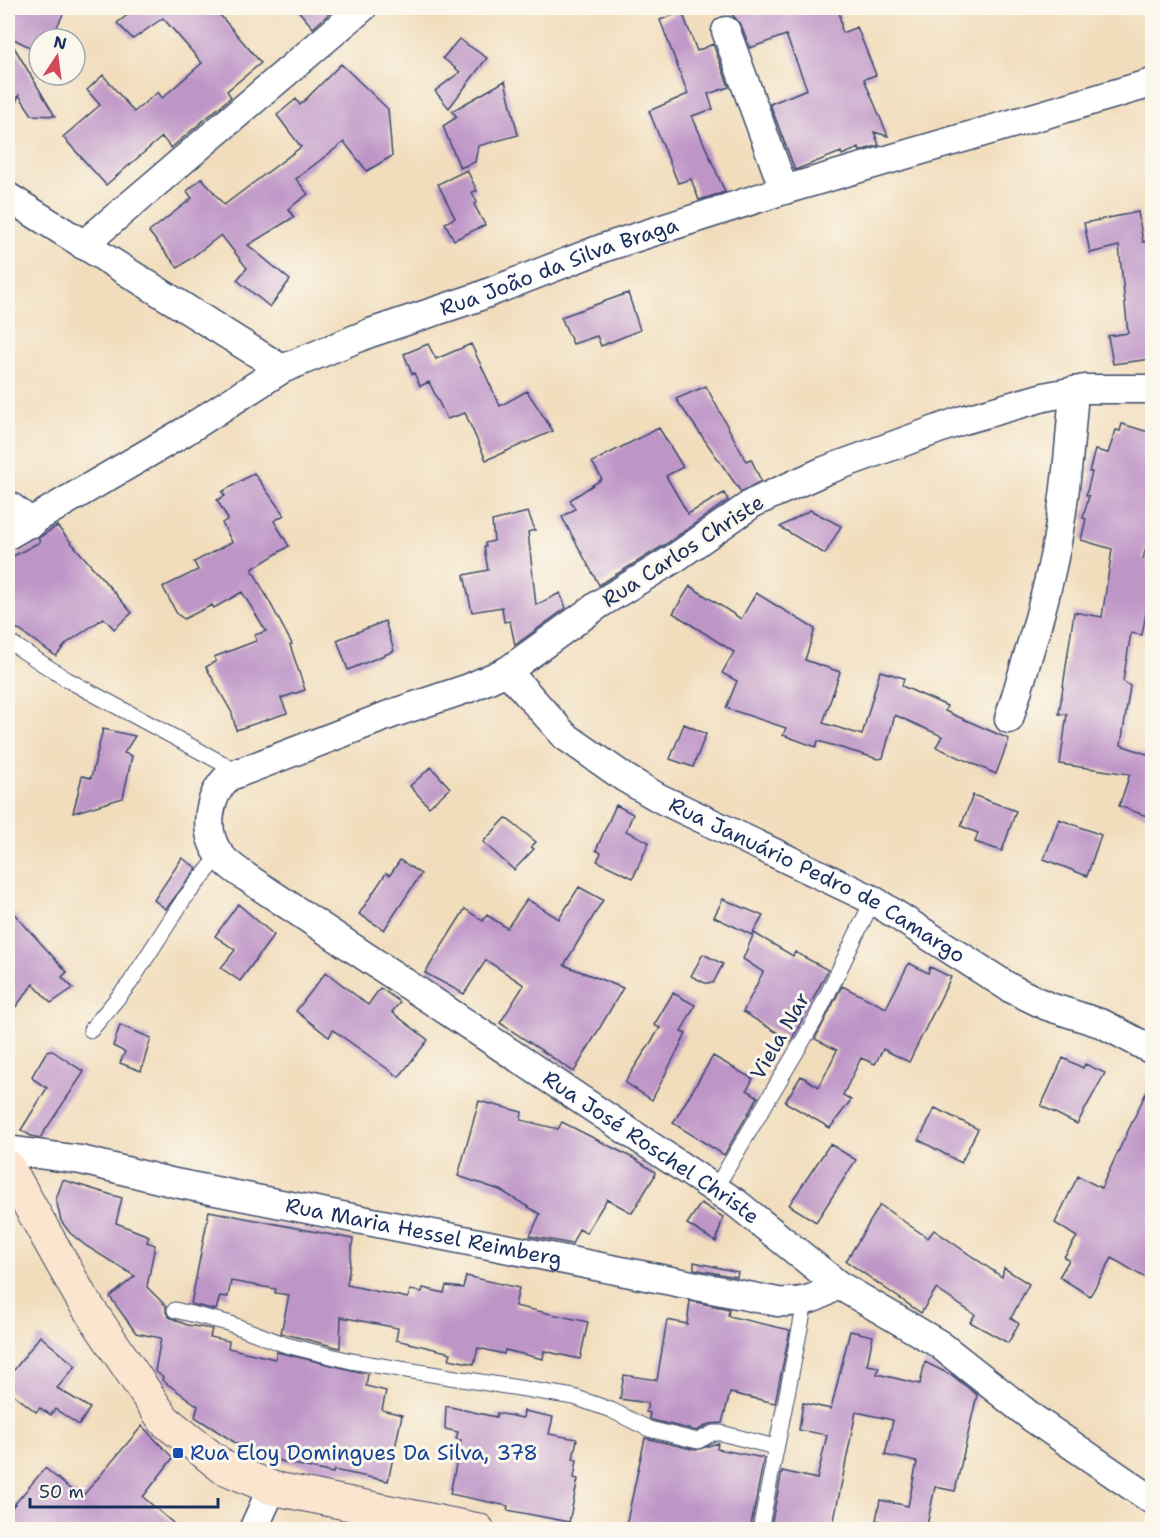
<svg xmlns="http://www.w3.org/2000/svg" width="1160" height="1537" viewBox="0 0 1160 1537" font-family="'Shantell Sans',sans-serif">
	<rect width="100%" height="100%" fill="#fbf7ec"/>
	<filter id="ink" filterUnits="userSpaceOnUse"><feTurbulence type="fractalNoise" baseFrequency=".0167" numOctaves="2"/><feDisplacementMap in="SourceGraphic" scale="12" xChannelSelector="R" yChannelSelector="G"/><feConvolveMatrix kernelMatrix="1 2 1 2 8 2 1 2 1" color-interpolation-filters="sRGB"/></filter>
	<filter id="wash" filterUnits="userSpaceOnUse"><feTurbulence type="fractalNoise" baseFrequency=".008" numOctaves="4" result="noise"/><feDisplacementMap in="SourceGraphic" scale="24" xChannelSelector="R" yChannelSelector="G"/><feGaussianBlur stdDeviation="1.35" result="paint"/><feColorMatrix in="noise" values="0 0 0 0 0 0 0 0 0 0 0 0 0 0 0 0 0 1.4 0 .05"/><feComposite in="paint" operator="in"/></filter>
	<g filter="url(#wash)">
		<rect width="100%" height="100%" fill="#f1ddbc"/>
		<g id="blocks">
			<path fill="#be95c7" d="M17,8H66L51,39H39V52L8,36V24Z
				M137,8H214L261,63L227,91L231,97L171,148L162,137L106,185L63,137L100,105L87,90L103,75L134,112L158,92L162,98L202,63L163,18L133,39L117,23Z
				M296,8H327L331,12L313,28Z
				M742,8H839L842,33L857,27L876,75L864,79L888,136L874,132L879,145L860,151L859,148L842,155L841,152L795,170L770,104L807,89L786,35L750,48L741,25L730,12Z
				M682,12L697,51L713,44L729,87L708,94L713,109L692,116L725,192L699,200L691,179L678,183L649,111L688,94L660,20Z
				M8,37L55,116L32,115L19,95L8,119Z
				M459,39L487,58L449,108L435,91L460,72L443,58Z
				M341,64L388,109L392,156L367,171L344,142L296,179L308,194L288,209L294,217L248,245L290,280L270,307L237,280L247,268L221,235L178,268L149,232L192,198L187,191L202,178L224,205L301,147L277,115L296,99L300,105Z
				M505,81L518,135L478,146L475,162L460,168L443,126L457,117L452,111Z
				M467,170L477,191L472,192L477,202L474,204L485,225L454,240L445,223L455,218L438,184Z
				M1138,212L1143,242L1152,240V359L1113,364L1108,336L1128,333L1119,246L1090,253L1084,223Z
				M628,293L640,330L601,346L597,336L573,344L561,317Z
				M428,344L436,359L471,344L500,406L527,391L553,431L486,460L465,413L447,419L429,382L420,386L414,373L412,374L404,354Z
				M706,386L746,461L751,459L761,481L741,492L676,399Z
				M1122,424L1152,433V526L1143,559L1149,561L1147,570L1152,572V604L1148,603L1142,635L1131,633L1123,681L1130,686L1121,745L1152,756V818L1119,806L1130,774L1060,764L1067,714H1059L1074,612L1102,617L1112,549L1081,540L1086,519L1083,518L1089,496L1086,495L1092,472H1089L1095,450L1108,453L1116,430L1120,431Z
				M659,428L683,467L666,476L688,514L724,493L728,500L666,544L599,585L562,517L575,509L570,500L602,479L592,462Z
				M254,473L284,515L274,521L289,546L252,569L292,644L290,645L305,690L281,698L287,713L236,730L232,713L206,667L216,661L214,657L256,641L255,635L266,631L242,592L214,608L212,605L184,619L177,614L163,587L198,570L194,562L232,542L222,523L228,519L217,500L225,496L222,492Z
				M810,510L841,526L825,554L780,527Z
				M528,512L535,530L528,532L536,605L560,593L566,608L515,645L510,621L504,622L502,607L472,612L464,575L488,570L484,547H486L485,543L494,541L492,521Z
				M57,526L132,613L114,629L104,618L67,643L56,656L8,622V559L40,542L38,538Z
				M690,586L741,619L756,593L815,629L805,660L840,672L823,723L862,735L880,671L904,678L902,686L947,706L945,711L1009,739L996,774L936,747L942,736L895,715L883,758L878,759L818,741L816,747L783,735L786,728L726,708L737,681L722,673L734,652L673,613Z
				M385,621L394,651L348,670L337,640Z
				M684,724L706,734L693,767L670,759Z
				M103,729L135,736L124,753L132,756L123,798L73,813L82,776L91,778Z
				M431,767L450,788L429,807L410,786Z
				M973,795L1016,811L1002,851L975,842L978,833L961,826Z
				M616,805L633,814L626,831L649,842L633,878L597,861L601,853L596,850Z
				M506,818L536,842L531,847L534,849L514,870L483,842Z
				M1059,819L1101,835L1087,876L1044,859Z
				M182,858L197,868L166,909L154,900Z
				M400,860L421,874L384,930L359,914L386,873L390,875Z
				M579,887L603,900L564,965L623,988L574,1072L500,1023L524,985L486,960L464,994L425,973L465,909L483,921L487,915L507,928L527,899L559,919Z
				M723,899L763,916L752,935L714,917Z
				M238,904L274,935L240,981L221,968L235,950L215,936Z
				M8,907L67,972L62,977L73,988L51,1003L33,984L8,1017Z
				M754,933L793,956L795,952L828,970L791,1041L743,1012L763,972L743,959Z
				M703,954L723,964L713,983H705L691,976Z
				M909,963L928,973L930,967L951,977L909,1062L883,1049L875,1064L861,1058L843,1095L851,1100L830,1128L785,1102L801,1076L819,1087L837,1050L815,1039L842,986L886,1008Z
				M326,972L368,1005L380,988L400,1002L392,1012L428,1040L399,1077L333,1030L329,1037L296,1011Z
				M673,993L695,1005L681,1032L686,1034L652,1100L625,1082L660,1028L654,1025Z
				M120,1025L151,1038L141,1071L120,1063L125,1052L113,1046Z
				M51,1050L84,1072L40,1138L31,1136L21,1130L47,1088L33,1079L32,1076L47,1051Z
				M713,1056L753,1079L747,1090L758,1097L724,1155L673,1123Z
				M1063,1058L1083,1068L1085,1064L1105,1073L1077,1124L1041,1106Z
				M1152,1080V1282L1112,1258L1090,1296L1059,1277L1069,1260L1064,1257L1077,1237L1055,1223L1078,1176L1101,1188Z
				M479,1101L522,1112L521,1120L558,1129L562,1122L635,1159L655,1172L654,1177L632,1213L607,1199L586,1233L579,1229L572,1244L530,1236L540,1214L500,1190L458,1176Z
				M935,1108L978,1129L961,1163L919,1140Z
				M830,1144L856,1160L816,1222L789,1205Z
				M63,1180L122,1198L116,1223L149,1236L147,1242L155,1245L147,1287L166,1306V1312L169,1317L187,1325L212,1329L210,1337L229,1341L228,1348L275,1359L277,1352L368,1374L366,1386L386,1391L382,1410L402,1415L388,1481L334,1470L333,1473L259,1456L260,1453L245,1449L195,1417L198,1406L162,1380L163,1377L155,1371L161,1338L136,1333L110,1297L135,1276L86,1246L70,1233L61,1221L56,1199Z
				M701,1203L723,1217L716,1242L687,1224Z
				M880,1205L928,1238L934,1230L1002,1277L1004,1268L1029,1284L1011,1318L1019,1324L1008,1343L970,1322L975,1315L936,1289L921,1313L846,1261Z
				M209,1211L353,1239L347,1285L408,1298L410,1290L422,1292L423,1288L444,1293L446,1286L463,1288L466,1276L519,1288L515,1306L588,1322L580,1359L544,1351L543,1359L505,1350L504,1354L478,1348L474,1364L449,1359L451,1353L396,1340L398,1328L341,1317L340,1348L281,1333L289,1295L275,1293L276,1289L231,1281L228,1297L220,1296L216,1310L191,1304Z
				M694,1262L738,1272L737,1277L694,1269Z
				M690,1301L729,1309L728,1316L790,1330L775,1403L730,1393L722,1423L709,1424L697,1431L652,1420L649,1418L650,1413L646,1412L648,1403L620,1399L624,1375L657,1380L667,1320L687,1324Z
				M850,1331L873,1336L867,1365L879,1367L877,1374L920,1384L925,1362L953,1376L977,1395L955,1491L935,1487L926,1530L876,1520L880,1500L908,1506L917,1462L885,1455L893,1420L856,1412L832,1530H770L782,1471L817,1479L827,1435L799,1430L803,1403L831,1409Z
				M40,1336L76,1366L57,1388L90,1408L79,1425L55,1409L51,1415L40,1408L36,1412L8,1390V1378Z
				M446,1406L496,1417L497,1413L523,1418L524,1411L553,1417L549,1434L577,1439L573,1459L577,1460L574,1478L578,1479L569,1522L507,1510L508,1506L450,1494L461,1440L456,1439L458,1432L445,1429Z
				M142,1426L173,1458L143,1497L181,1530H8V1512L45,1468L81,1498Z
				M645,1438L696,1450L718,1443L717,1449L764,1458L750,1530H625Z"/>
		</g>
	</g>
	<g filter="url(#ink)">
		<use href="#blocks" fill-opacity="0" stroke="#3b496c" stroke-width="1.5"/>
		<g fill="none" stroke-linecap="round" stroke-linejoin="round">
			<defs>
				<path id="lane" d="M8,641L66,679L222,763L236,774
					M91,1030L130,983L184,899L220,855
					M715,1189L815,1020L873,900
					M175,1310L228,1323L286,1345L351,1361L574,1397L611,1410L649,1429L698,1441L713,1433H721L775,1447
					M760,1530L805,1303"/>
				<g id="street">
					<path d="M726,31L784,190"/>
					<path d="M8,197L282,369"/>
					<path d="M83,245L362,8"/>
					<path id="s1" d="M1152,389H1085L1044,397L963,420L824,471L753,503L675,558L601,603L507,671L469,688L394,713L228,777C208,796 202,832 220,855C230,868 247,877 261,887L736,1203L837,1284L939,1344L1034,1419L1152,1500"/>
					<path d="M8,505L32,523"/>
					<path id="s2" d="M8,535L184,432L282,369L370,333L475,298L606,247L784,190L1152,83"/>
					<path id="s3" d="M507,671L565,736L625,778L659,798L873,900L1010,988L1047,1006L1103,1024L1152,1050"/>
					<path d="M1009,719C1026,661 1046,602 1057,542C1066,492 1070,442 1074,391"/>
					<path id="s4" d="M8,1150L81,1160L175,1183L778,1302C803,1303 816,1300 837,1284"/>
					<path d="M253,1530L272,1488"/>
				</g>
				<path id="secondary" d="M8,1167L81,1297L164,1420L223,1467L272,1488L478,1530"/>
			</defs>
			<use href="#lane" stroke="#3b496c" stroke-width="17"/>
			<use href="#street" stroke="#3b496c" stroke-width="31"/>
			<use href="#secondary" stroke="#3b496c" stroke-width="35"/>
			<use href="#lane" stroke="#fff" stroke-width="15"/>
			<use href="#street" stroke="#fff" stroke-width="28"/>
			<use href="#secondary" stroke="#fce5cf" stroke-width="33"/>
		</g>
	</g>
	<rect fill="#1a4fb4" stroke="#fbf7ec" stroke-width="2" x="172" y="1447" width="12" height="12" rx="3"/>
	<g text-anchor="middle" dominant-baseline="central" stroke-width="6" stroke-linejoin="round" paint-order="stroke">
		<g font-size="21" fill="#1b2f5e" stroke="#fbf7ec">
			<text stroke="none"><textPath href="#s2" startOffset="616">Rua João da Silva Braga</textPath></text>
			<text transform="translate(683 551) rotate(-33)">Rua Carlos Christe</text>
			<text stroke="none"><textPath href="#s3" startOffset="378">Rua Januário Pedro de Camargo</textPath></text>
			<text transform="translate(780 1036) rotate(-60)">Viela Nar</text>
			<text stroke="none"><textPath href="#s1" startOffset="1622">Rua José Roschel Christe</textPath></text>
			<text stroke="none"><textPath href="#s4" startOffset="424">Rua Maria Hessel Reimberg</textPath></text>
		</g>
		<g font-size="21" fill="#164399" stroke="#fbf7ec" text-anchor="start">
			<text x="190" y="1453">Rua Eloy Domingues Da Silva, 378</text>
		</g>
	</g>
	<rect width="1160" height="1537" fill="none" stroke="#fbf7ec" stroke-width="30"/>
	<g transform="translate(57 57) rotate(13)"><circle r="28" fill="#fbf7ec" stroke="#a1a7b3" stroke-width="1.5"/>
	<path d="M0-4.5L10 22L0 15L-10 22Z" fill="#d1495b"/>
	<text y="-9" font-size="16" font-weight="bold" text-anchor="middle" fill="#1b2f5e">N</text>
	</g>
	<path d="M30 1498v9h188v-9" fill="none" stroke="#1b2f5e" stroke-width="3"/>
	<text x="39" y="1498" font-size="18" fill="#1b2f5e" stroke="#fbf7ec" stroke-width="4.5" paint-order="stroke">50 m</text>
</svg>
